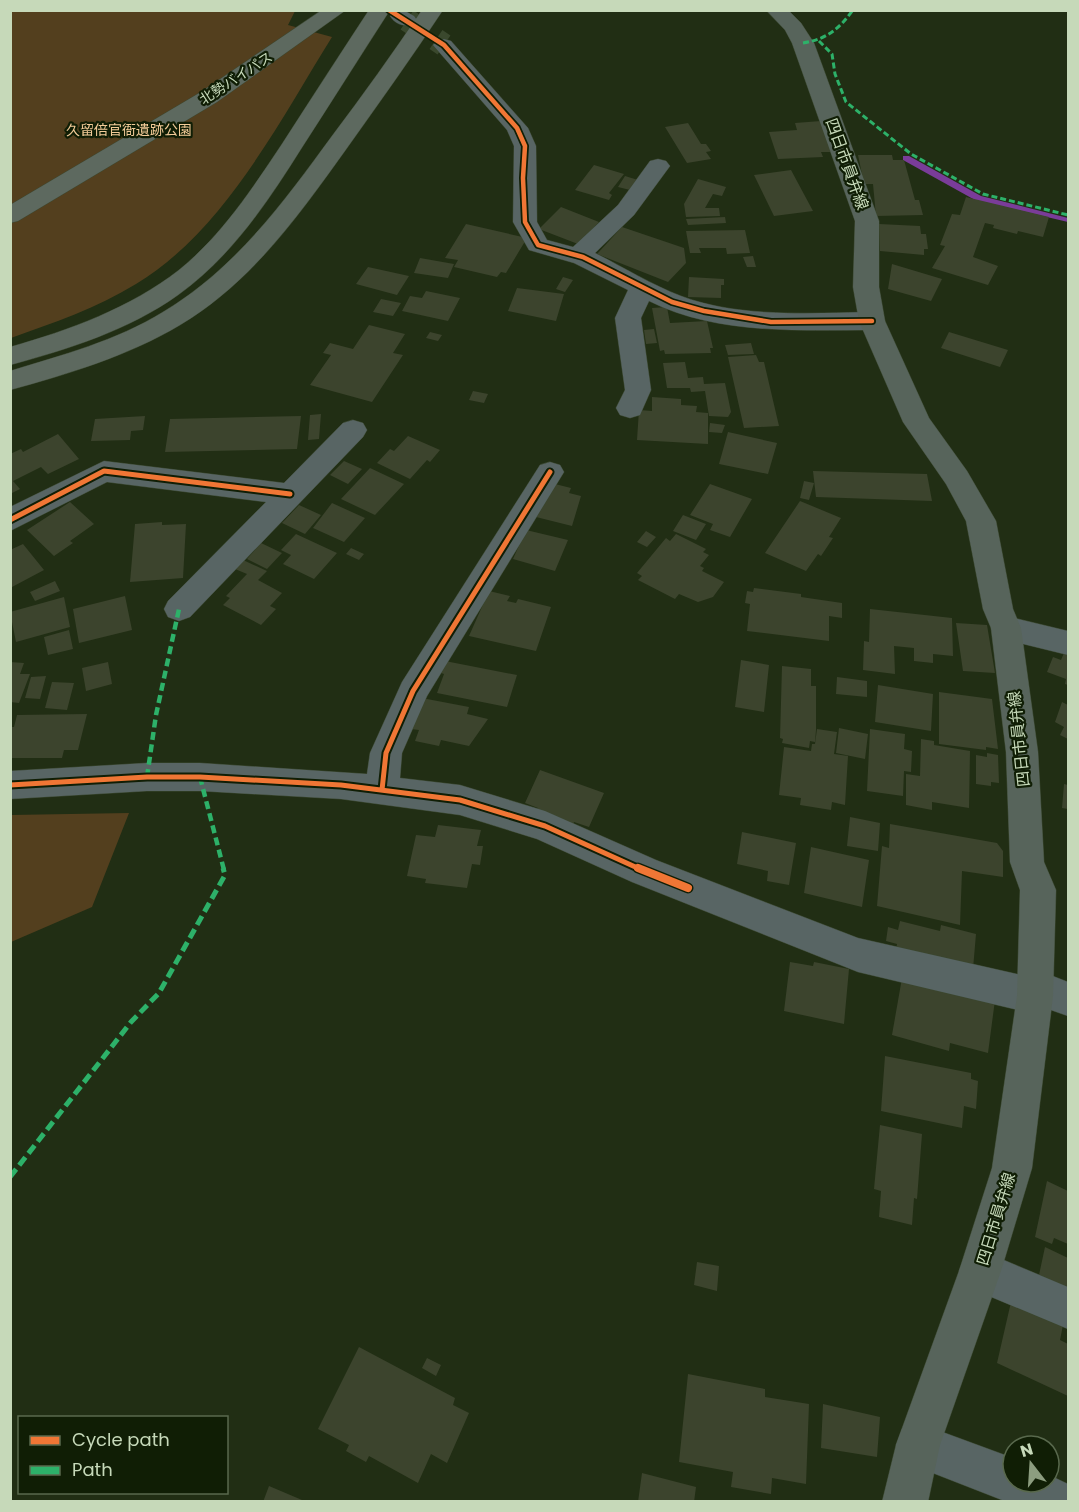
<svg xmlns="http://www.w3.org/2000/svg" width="1079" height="1512" viewBox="0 0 1079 1512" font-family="Poppins,'Noto Sans JP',sans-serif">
	<rect width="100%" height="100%" fill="#212e14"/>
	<path fill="#533f1e" d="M10,11H295L288,25L332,37C279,122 224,231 136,284C97,308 53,323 11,338Z
		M129,813L92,907L11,942V815Z"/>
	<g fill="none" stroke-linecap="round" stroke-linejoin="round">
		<path fill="#7a3c99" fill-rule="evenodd" d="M903,156H909L981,196L1068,218V222L975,200L903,160Z"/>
	</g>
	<path fill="#3c442d" d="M821,121L832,152H821L823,157L778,159L769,132L797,130L795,123Z
		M688,123L701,144H706L711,151L706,152L711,159L687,163L665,127Z
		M858,155H892L893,160H904L915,200H919L923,215L876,216L873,184H864Z
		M594,165L624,174L609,193L612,195L609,200L575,190Z
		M791,170L813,211L774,216L754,175Z
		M625,176L638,180L630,190L618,187Z
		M698,179L726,187L722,196L713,194L705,208H719L720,216L686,217L684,204Z
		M966,197L1049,217L1043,237L1018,231L1017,234L993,228L994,225L985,223L973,257L998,266L988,285L932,268L945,246L940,245L952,214L960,215Z
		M561,207L599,222L578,244L539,229Z
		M725,217L726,223L688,225L686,219Z
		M466,224L527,238L506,273L501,272L497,277L454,267L458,260L445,258Z
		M879,224L920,226L921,234H926L928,249H924V255L880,251Z
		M622,227L684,248L686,263L668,282L597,254Z
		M745,230L750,253L727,254L726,248H699L701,253H690L686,231Z
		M753,256L756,267H747L743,257Z
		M420,258L454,264L448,278L414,273Z
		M892,264L942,279L931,301L888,289Z
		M368,267L409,276L397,295L356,284Z
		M563,277L573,280L565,292L556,289Z
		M689,277L724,279V285H721V298L688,297Z
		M517,288L564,294L556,321L508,311Z
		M426,291L460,298L448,321L402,311L410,296L422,298Z
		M381,299L401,303L393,316L373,312Z
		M667,307L670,323L707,321L713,348H710L711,353L665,354L664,350L660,351L652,308Z
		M369,325L405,334L393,353L403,355L372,402L310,385L331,355L323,353L330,343L353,349Z
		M654,329L657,343L646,344L644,330Z
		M430,332L442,335L438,341L426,338Z
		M949,332L1008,350L1000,367L941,348Z
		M751,343L754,354L728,355L725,345Z
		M756,355L759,362H764L779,426L744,428L728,357Z
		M685,362L688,378L703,377L704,384L725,383L731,412L728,417L709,416L705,391L691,392L690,388H667L663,363Z
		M473,391L488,394L484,403L469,400Z
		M652,397L681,399V405L697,406L696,412L708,413V444L637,440L639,410L652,411Z
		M321,414L319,439L308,440L310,415Z
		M145,416L143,430L131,431L130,440L91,441L95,419Z
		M301,416L297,449L165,452L170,419Z
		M710,423L725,425L722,433L709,432Z
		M728,432L777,443L768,474L719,464Z
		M58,434L79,459L48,474L41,467L13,481L20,489L10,494V454L21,449L23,452Z
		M408,436L440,450L430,462L427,460L410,479L377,463L390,449L394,451Z
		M344,461L362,469L348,484L330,475Z
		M370,468L404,484L375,515L341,499Z
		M813,471L927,474L932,501L816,497Z
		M804,481L814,483L809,500L800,498Z
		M555,484L571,488L569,493L581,496L572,526L536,517Z
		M710,484L752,499L730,537L710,530L713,524L690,515Z
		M800,501L841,518L829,537L833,538L821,556L818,554L806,571L765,553Z
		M70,502L94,524L70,541L73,543L54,556L27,530Z
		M332,503L365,518L344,542L313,528Z
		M299,505L321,515L305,534L282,523Z
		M683,515L706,524L696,540L673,531Z
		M162,522V525L186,524L183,578L130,582L135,524Z
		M526,530L568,540L555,571L513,559Z
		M646,531L656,537L647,547L637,542Z
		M296,534L337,553L314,579L283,564L291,555L281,550Z
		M676,534L706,549L703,552L709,555L700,566L704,568L702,571L724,582L713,597L698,602L679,594L675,599L638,580L642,576L637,573L666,538L670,541Z
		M261,543L282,553L267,569L247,559Z
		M23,544L44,570L12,587L10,550Z
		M351,548L364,554L359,560L346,554Z
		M243,560L267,571L258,580L282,593L270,606L276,609L261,625L223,605L230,598L226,596L247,574L235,569Z
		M55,581L60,591L35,601L30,592Z
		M754,588L801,594V597L842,603V618L829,616V641L747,631L750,604L745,603L747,591L753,592Z
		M489,591L510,596L507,601L516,603L518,599L551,607L536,651L469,636Z
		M125,596L132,630L79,643L73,609Z
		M64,597L70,627L16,642L10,612Z
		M870,609L952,618L953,656L933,654V663L914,661V648L894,646L895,674L863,670L864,641L869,642Z
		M956,623L987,625L995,673L963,671Z
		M69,630L73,649L48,655L44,637Z
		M1064,653L1068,655V685L1065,684L1066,679L1047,672L1053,657L1061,660Z
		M741,660L769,665L764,712L735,707Z
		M445,661L517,675L507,707L437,693L444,674L441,673Z
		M10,662L24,663L20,674H30L19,703L10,702Z
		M108,662L112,684L86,691L82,668Z
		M782,666L811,669V686H816V730L815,742L810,741L809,748L782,743L783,739L780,738Z
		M46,676L40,699L25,698L31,677Z
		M837,677L867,681V697L836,694Z
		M52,682L74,683L67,710L45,708Z
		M878,685L933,694L931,731L875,722Z
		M939,692L992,699L998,749L986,747V750L939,744Z
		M427,699L469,707L467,714L488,719L469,746L441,740L439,746L415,741L419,730L411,729L422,700Z
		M1062,702L1068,705V739L1060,735L1064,727L1055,722Z
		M87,714L78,750H64L62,758H10V727H14L17,715Z
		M839,728L868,734L865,759L836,753Z
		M817,729L837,732L834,754L848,756L845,805L832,802L831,810L800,805L801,798L779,795L784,747L811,751L812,744H815Z
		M870,729L905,734L904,749L912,751L911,772L904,771L903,796L867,791Z
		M921,739L934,741V745L970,751L969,808L932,802V810L906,805V774L920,776Z
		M987,753L998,755L999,783L991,782V786L976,784V755L987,757Z
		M540,770L604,793L589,827L574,822L572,826L536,812L538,808L525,803Z
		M1064,784L1068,785V809L1062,808Z
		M850,817L880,823L878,851L847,846Z
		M890,824L997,843L1003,851V877L962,871L960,925L877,906L882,846L889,848Z
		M438,825L481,830L477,846H483L480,865L472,864L467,888L425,883L426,879L407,876L416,835L435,837Z
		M742,832L796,843L789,885L767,881L768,871L737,864Z
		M811,847L869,860L862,907L804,893Z
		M900,921L940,931L941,925L976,934L973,969L896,951L897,944L886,941L888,927L898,930Z
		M790,962L813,966L814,962L849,969L844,1024L784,1011Z
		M902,978L995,1000L988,1053L950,1043L949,1051L892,1035Z
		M885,1056L971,1073V1079L978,1081L976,1109L964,1106L962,1128L881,1111Z
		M880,1125L922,1134L917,1199L914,1198L912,1225L879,1217L881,1191L874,1189Z
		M1047,1181L1068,1191V1244L1054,1238L1052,1244L1035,1237Z
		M1045,1247L1068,1258V1288L1039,1275Z
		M697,1262L719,1266L717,1291L694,1285Z
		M1011,1302L1063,1325L1060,1340L1068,1344V1396L997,1363Z
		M359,1347L455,1398L453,1405L469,1413L447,1463L431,1454L418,1483L369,1456L366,1462L346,1451L349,1445L318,1429Z
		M427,1358L441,1365L436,1376L422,1368Z
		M688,1374L765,1389V1397L809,1404L806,1484L772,1478L771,1494L731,1487L733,1472L679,1462Z
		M823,1404L880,1417L877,1457L821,1448Z
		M642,1473L696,1487L694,1502H638Z
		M269,1486L302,1500L301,1502H263Z"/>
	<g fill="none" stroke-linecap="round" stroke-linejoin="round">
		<path stroke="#3a482d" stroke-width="23" stroke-dasharray="23 12" stroke-linecap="butt" d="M407,20L444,45"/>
		<defs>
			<path id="minor" d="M403,10L414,16L417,20L414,24C404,27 396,25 390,16L393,12Z
				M444,39L451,41L528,128L536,146L537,222L547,240L573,247L618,205L650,161L658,159L666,161L670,166L634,215L595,253C623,267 652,285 681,296C739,318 811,313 872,312L881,315L885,321L881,327L872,330C798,330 717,335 649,301L641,318L651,390L640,415L630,418L620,415L616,408L625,390L615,318L628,290L574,263L529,250L513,222L514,146L507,130L433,45L437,41Z
				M353,420L363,423L367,430L363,437L190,617L179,621L168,617L164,609L168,601L266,502L107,482L10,531V507L104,461L284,483L343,423Z
				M550,462L560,465L564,472L427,696L402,753L400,778L460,785L545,811L656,860L858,938L1021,975L1035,969L1068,982V1016L1048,1009L1035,1014L858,972L632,882L537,839L460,815L341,799L200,791H147L10,799V771L147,763H200L367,774L370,753L402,682L540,465Z
				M1006,616L1068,631V655L995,637L991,628L995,619Z
				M980,1250L1068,1287V1329L965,1286L959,1271L965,1256Z
				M918,1423L1013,1458V1482H1049V1475L1068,1484V1502H1007L902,1461L896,1445L902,1429Z"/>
			<path id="major" d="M766,10H788L801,23L814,43L879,221V287L885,321L929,418L967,471L996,521L1013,609L1021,628L1038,752L1044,862L1056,890L1053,996L1032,1168L1001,1271L940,1445L928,1502H882L896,1445L959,1271L992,1168L1017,996L1020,890L1010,862L1006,752L991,628L983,609L966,521L946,484L903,422L859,321L853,287L855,221L792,43L785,30Z"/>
			<path id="highway" d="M322,10H346L217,102L18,221L10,223V205L201,92Z
				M369,10H390C360,56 331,103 301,149C267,203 231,257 178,295C129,330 69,349 10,365V347C70,330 130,308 179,270C222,235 252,189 282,144C311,99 340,54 369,10Z
				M422,10H443C412,57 379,103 347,148C299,215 252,282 180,325C128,356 68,374 10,390V371C62,355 116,341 163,312C235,269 283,203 332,136C363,95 393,53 422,10Z"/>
		</defs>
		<use href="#minor" stroke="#3b4831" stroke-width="1"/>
		<use href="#major" stroke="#3b4831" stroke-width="1"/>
		<use href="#highway" stroke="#3b4831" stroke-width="1"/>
		<use href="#minor" fill="#586564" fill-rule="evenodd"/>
		<use href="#major" fill="#57645b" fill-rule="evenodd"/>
		<use href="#highway" fill="#5d695f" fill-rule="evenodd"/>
		<path stroke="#2db169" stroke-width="3" stroke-dasharray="6 3" stroke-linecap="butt" d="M819,41L832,54L835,74L846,102L911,154L983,194L1068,215
			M803,43C827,39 839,29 853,10"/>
		<path stroke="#2db169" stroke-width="4.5" stroke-dasharray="8 4.5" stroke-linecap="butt" d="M147,777L156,715L179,609
			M200,777L224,870"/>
		<path stroke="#2db169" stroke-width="5" stroke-dasharray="10 5" stroke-linecap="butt" d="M10,1177L131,1022L159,993L225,875L223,868"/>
		<defs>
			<path id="cycleway-far2" d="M389,10L444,45L517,128L525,146L523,178L525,222L538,245L583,257L672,302L704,311L771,322L872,321"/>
			<path id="cycleway-far1" d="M10,520L104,471L290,494
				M10,785L147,777H200L341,785L460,800L545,826L642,870
				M382,790L386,753L413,691L550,472"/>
			<path id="cycleway" d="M638,868L688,888"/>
		</defs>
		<use href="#cycleway-far2" stroke="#101e05" stroke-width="8"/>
		<use href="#cycleway-far1" stroke="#101e05" stroke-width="9"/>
		<use href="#cycleway" stroke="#101e05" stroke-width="11"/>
		<use href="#cycleway-far2" stroke="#f07635" stroke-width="4.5"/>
		<use href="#cycleway-far1" stroke="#f07635" stroke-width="5"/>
		<use href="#cycleway" stroke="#f07635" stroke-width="8"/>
	</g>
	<g text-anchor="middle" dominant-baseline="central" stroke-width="4.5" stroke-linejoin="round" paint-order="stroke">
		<g font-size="14" fill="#c6d9b9" stroke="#101e05">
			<text transform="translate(236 78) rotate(-33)">北勢バイパス</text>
		</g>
		<g font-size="14" fill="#f3cb98" stroke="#101e05">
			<text x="129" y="130">久留倍官衙遺跡公園</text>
		</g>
		<g font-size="16" fill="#c6d9b9" stroke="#101e05">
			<text transform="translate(847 164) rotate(70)">四日市員弁線</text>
			<text transform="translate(1019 739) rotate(-96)">四日市員弁線</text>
			<text transform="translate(996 1219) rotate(-73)">四日市員弁線</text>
		</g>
	</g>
	<rect width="1079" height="1512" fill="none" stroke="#c6d9b9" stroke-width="24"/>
	<rect x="18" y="1416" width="210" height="78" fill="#101e05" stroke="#59694d" stroke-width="1.5"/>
	<rect x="30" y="1436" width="30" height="9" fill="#f07635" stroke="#59694d" stroke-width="1.5"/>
	<text x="72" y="1446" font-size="18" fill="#c6d9b9">Cycle path</text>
	<rect x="30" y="1466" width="30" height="9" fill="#2db169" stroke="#59694d" stroke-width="1.5"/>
	<text x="72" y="1476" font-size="18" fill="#c6d9b9">Path</text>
	<g transform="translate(1031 1464) rotate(343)"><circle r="28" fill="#101e05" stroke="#59694d" stroke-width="1.5"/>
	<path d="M0-4.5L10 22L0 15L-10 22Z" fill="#8c9d7f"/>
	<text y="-9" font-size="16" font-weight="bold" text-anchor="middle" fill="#c6d9b9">N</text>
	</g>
</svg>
